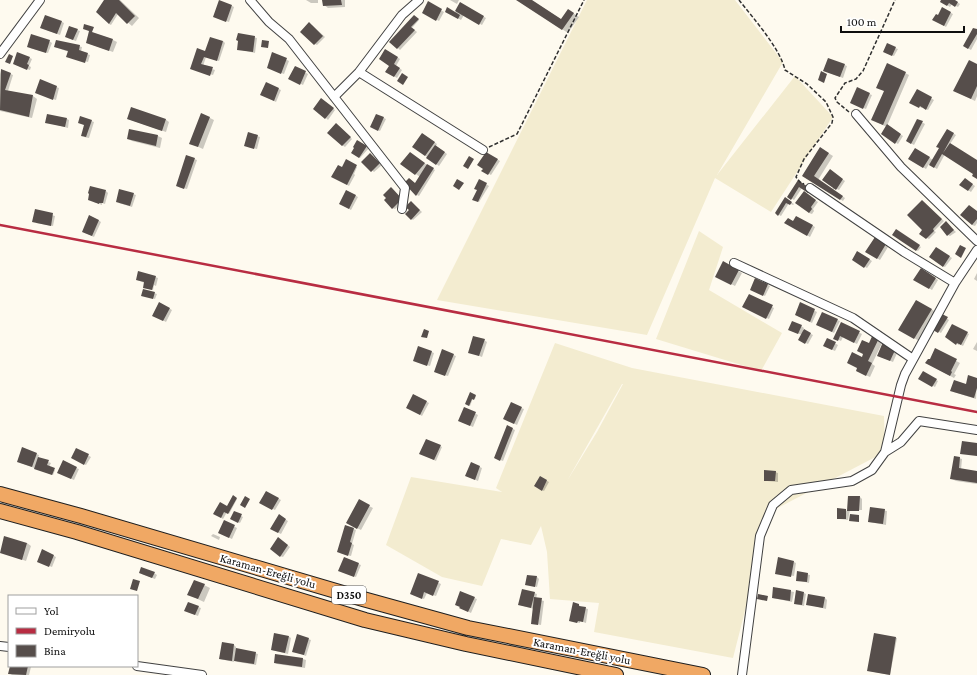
<svg xmlns="http://www.w3.org/2000/svg" width="977" height="675" viewBox="0 0 977 675" font-family="'Crimson Pro',serif">
	<rect width="100%" height="100%" fill="#fefaef"/>
	<path fill="#f3ecd0" fill-rule="evenodd" d="M587,0H735L783,62L717,175L795,76L833,117L771,212L715,178L647,335L437,300Z
		M699,231L723,247L709,290L782,333L761,371L656,339Z
		M555,343L632,368L884,416L885,452L770,512L733,658L594,632L599,603L550,599L547,552L541,526L531,545L501,539L482,586L442,577L386,545L411,477L502,492L496,488ZM623,384L597,432L567,481L622,384Z"/>
	<path fill="#0003" d="M105,0H120L139,18L132,26L118,14L111,25L109,24Z
		M306,0H318V3H311Z
		M323,0H345V7L328,8L324,5Z
		M450,0H459L457,4Z
		M518,0H531L562,20L568,10L579,17L568,33Z
		M942,0H954L960,4L958,7L952,4L950,7L941,1Z
		M428,3L444,12L439,21L423,12Z
		M460,4L486,18L482,25L464,15L461,20L446,11L455,13Z
		M232,6L234,7L229,22L217,18Z
		M943,9L953,14L946,27L934,20L938,17Z
		M414,16L419,20L412,28L417,32L400,50L391,41Z
		M62,22L64,23L60,35L44,29Z
		M312,25L325,37L317,45L315,44Z
		M77,30L80,31L76,41L68,38Z
		M977,31V39L971,50L964,46Z
		M238,34L257,38L255,53L238,49Z
		M113,40L117,42L113,52L87,43Z
		M49,41L52,43L48,53L30,48Z
		M57,41L82,47L81,52L90,55L88,62L69,57V52L55,47Z
		M223,41L225,43L219,61L206,57L203,66L215,70L213,75L193,69L206,52Z
		M895,48L898,49L894,56L886,53Z
		M386,50L400,59L396,66L402,70L397,78L387,72L390,66Z
		M272,53L289,61L284,74L271,69Z
		M30,58L32,59L29,66L31,67L30,70L16,65Z
		M829,59L847,66L843,78L827,72Z
		M977,65V96L975,101L959,93Z
		M295,67L308,74L303,85L290,78Z
		M1,70L13,75L8,91L33,96L37,99L32,118L0,111V74Z
		M905,73L909,75L887,126L903,136L898,144L882,134L887,127L876,122Z
		M267,84L281,90L276,102L264,96Z
		M56,87L59,88L56,100L39,94Z
		M917,90L934,100L928,110L922,107V108L911,102Z
		M869,94L872,95L866,109L854,104Z
		M324,101L335,110L328,120L326,118Z
		M202,114L214,120L203,149L194,145Z
		M377,115L386,119L380,131L373,128Z
		M67,119L69,120L68,128L46,122Z
		M128,119H165L169,122L166,132Z
		M918,120L925,124L914,145L907,141Z
		M91,121L94,122L89,138L84,137Z
		M339,126L352,139L345,147L342,145Z
		M130,130L158,136L162,138L160,148L132,141L128,139Z
		M947,130L956,135L950,144L977,161V178L974,174L945,154L937,169L929,164L926,169L910,159L916,149L933,160L940,147Z
		M423,134L437,144L436,146L447,154L439,166L414,147Z
		M257,136L260,137L257,149L248,147Z
		M358,141L369,148L360,158L352,153Z
		M820,148L833,156L818,180L833,189L832,172L845,181L839,190L835,188L833,190L845,198L843,201L803,176Z
		M486,153L500,161L491,175L483,170Z
		M412,155L435,170L419,196L417,195L410,179L415,184L420,177L402,164Z
		M372,156L382,165L374,172L363,162Z
		M194,159L197,160L187,189L179,187Z
		M346,161L357,167L354,174L355,175L349,186L332,176L346,170Z
		M479,180L489,186L479,202L474,199L478,190Z
		M967,181L975,186L971,192L961,185Z
		M799,182L811,190L809,192L802,188L794,200L788,196Z
		M392,188L404,201L395,209L392,208Z
		M106,191L108,193L105,204L102,203V205L94,202Z
		M347,191L358,197L351,210L340,204Z
		M133,194L136,195L132,207L119,203Z
		M806,194L818,202L813,209L814,211L812,214L809,213Z
		M785,199L794,204L793,205L789,203L781,216L776,213Z
		M924,203L944,221L934,231L936,232L929,239L927,238L924,230Z
		M413,204L422,212L413,220L406,214Z
		M970,206L977,212V223L975,226L972,225Z
		M36,211L55,216L53,226L36,223Z
		M797,217L815,227L810,237L786,223L794,222Z
		M98,220L101,222L94,237L85,233Z
		M946,223L956,232L950,236L948,235Z
		M897,231L921,247L918,251L894,235Z
		M875,238L888,247L880,260L867,252Z
		M939,250L952,258L945,267L943,266Z
		M858,252L872,261L867,268L853,260Z
		M723,263L742,273L735,286L716,276Z
		M921,269L938,280L932,290L915,279Z
		M977,273V281L974,279Z
		M155,277L158,278L156,286L154,285L153,290L145,288V283L137,280Z
		M756,279L770,286L765,296L751,289Z
		M154,293L157,294L155,299L145,296Z
		M749,295L774,308L769,319L743,307Z
		M917,301L936,312L919,341L900,329Z
		M160,303L172,310L166,322L153,315Z
		M801,304L817,312L812,323L798,316Z
		M943,316L949,320L941,333L934,329Z
		M837,320L840,321L834,333L820,326Z
		M842,324L862,334L857,344L843,337L841,341L835,338Z
		M952,325L969,334L963,346L959,344V345L946,337Z
		M801,326L804,328L803,330L813,335L808,344L800,340L802,335L792,331Z
		M885,337L872,364L875,366L870,377L861,373L863,359L869,344Z
		M827,339L838,345L835,351L824,346Z
		M484,340L487,342L482,357L472,353Z
		M977,342V351L973,349Z
		M884,344L898,351L893,362L881,357Z
		M419,347L434,353L430,366L417,362Z
		M936,350L960,363L954,374L956,375L954,378L926,363L930,361Z
		M453,355L456,356L448,376L438,373Z
		M923,373L938,381L935,387L920,379Z
		M977,379L976,399L954,392L966,385Z
		M470,394L476,396L475,399L473,398L470,406L466,404Z
		M414,395L429,403L422,416L407,407Z
		M465,408L478,415L473,427L462,422Z
		M521,408L524,409L517,425L507,420Z
		M507,426L515,430L503,461L498,459Z
		M440,446L442,447L436,461L423,455Z
		M76,449L91,457L86,465L72,458Z
		M36,454L39,455L38,458L51,463L49,467L55,470L53,475L21,463Z
		M955,457L962,459L961,470L977,472V484L956,481L952,479Z
		M471,463L482,468L478,481L469,477Z
		M76,468L79,469L74,480L61,474Z
		M775,472L778,473V482L767,481L765,480Z
		M540,477L549,482L544,491L535,486Z
		M266,492L281,500L275,510L261,503Z
		M233,497L237,499L229,514L227,512L223,519L215,514L228,507Z
		M849,497H860L862,499V510H850L848,520L840,519L838,518V509L848,511Z
		M359,501L373,508L361,530L347,523Z
		M871,508L887,511L886,525L869,522Z
		M234,512L243,517L240,523L231,519Z
		M279,516L288,521L281,534L271,529Z
		M225,522L237,528L232,539L219,533Z
		M346,526L356,530L352,544L354,545L351,556L340,553Z
		M213,534L220,537L219,540L211,536Z
		M281,540L290,547L283,557L280,556Z
		M27,543L31,546L26,561L0,552Z
		M54,556L56,557L52,567L40,562Z
		M794,562L796,563L794,576L777,573Z
		M358,564L361,565L356,577L342,572Z
		M798,572L810,575L809,583L797,580Z
		M154,573L157,575L155,579L142,574Z
		M419,574L441,584L436,596L427,593L424,599L413,595Z
		M537,577L539,579L537,587L526,584Z
		M204,585L210,588L204,602L189,595Z
		M774,588L794,592L792,602L773,598Z
		M534,593L537,594L536,599L544,601L541,625L532,623L534,609L520,605Z
		M804,593L806,594L804,606L795,604Z
		M474,598L477,599L471,613L463,609Z
		M825,598L827,600L826,609L807,604Z
		M579,605L581,607L588,609L586,623L580,621V623L570,621Z
		M198,607L201,608L198,616L188,612Z
		M875,634L897,638L890,675L869,671Z
		M288,636L291,638L288,654L272,650Z
		M308,639L311,640L306,656L295,652Z
		M222,643L234,645L236,647V649L258,654L256,665L238,662L234,660V662L220,659Z
		M276,655L303,659L306,660L305,668L277,664L275,663Z
		M11,666H30L31,667L29,675H12L9,673Z"/>
	<path fill="#564e4b" d="M104,0H119L135,16L127,24L116,13L109,24L96,12Z
		M219,0L232,5L226,22L213,17Z
		M322,0H341L342,5L323,6Z
		M516,0H532L561,19L568,9L574,13L562,30Z
		M941,0H955L958,2L955,7L949,3L947,6L940,2Z
		M428,1L442,9L436,21L422,13Z
		M460,2L484,16L479,25L455,11Z
		M447,7L460,15L458,19L445,12Z
		M942,7L951,12L944,26L932,20L936,14L938,15Z
		M45,15L62,21L57,34L40,28Z
		M414,15L419,19L411,27L415,30L397,49L389,42Z
		M309,22L323,36L314,45L300,32Z
		M84,24L94,27L92,32L113,39L109,51L86,43L89,31L83,29Z
		M69,26L78,29L73,40L65,37Z
		M973,28L977,29V34L968,49L963,46Z
		M238,33L255,36L253,52L237,50L238,41L236,40Z
		M31,34L50,40L46,53L27,47Z
		M210,37L223,41L217,61L204,57L201,64L213,67L210,76L190,69L197,48L205,51Z
		M56,40L80,45L79,50L88,53L85,63L66,57L68,51L54,47Z
		M262,40L269,41L268,48L261,47Z
		M887,43L896,47L892,56L883,52Z
		M385,49L398,57L394,64L400,68L394,77L385,72L389,66L379,59Z
		M17,52L30,57L27,64L29,65L27,70L13,64Z
		M272,52L287,58L281,74L267,68Z
		M9,54L13,56L10,64L5,62Z
		M828,58L845,64L840,77L823,71Z
		M969,60L977,64V86L971,99L953,91Z
		M887,63L906,72L883,125L871,120L884,91L876,88Z
		M295,66L306,71L300,85L288,79Z
		M1,69L11,73L5,90L33,95L29,117L0,110Z
		M821,71L827,74L824,83L818,80Z
		M402,73L408,77L403,85L397,81Z
		M40,79L57,86L53,100L35,93Z
		M266,82L279,88L274,101L260,95Z
		M857,87L870,93L863,109L850,103Z
		M917,89L932,97L926,110L920,106L919,108L909,103Z
		M321,98L334,108L325,119L313,109Z
		M131,107L166,119L162,131L127,119Z
		M201,113L210,117L198,147L189,144Z
		M47,114L67,118L65,127L45,123Z
		M376,114L384,117L378,131L370,127Z
		M80,116L92,120L86,137L81,136L84,125L78,123Z
		M917,119L923,121L911,144L906,141Z
		M336,123L351,137L342,146L327,133Z
		M887,124L901,134L895,144L881,134Z
		M129,129L158,135L156,146L127,139Z
		M947,129L954,133L943,153L950,143L977,160V179L972,176L973,174L942,154L934,168L929,165L939,148L936,147Z
		M248,132L258,135L254,149L244,146Z
		M422,133L435,142L425,156L412,147Z
		M357,140L367,146L359,158L351,153L354,148L353,147Z
		M435,145L445,152L436,165L426,158Z
		M820,147L829,153L814,176L843,196L840,200L802,176Z
		M915,148L930,157L923,168L908,159Z
		M410,152L425,163L415,175L400,164Z
		M486,152L498,159L488,175L481,171L483,169L477,165Z
		M370,153L380,163L371,172L361,162Z
		M186,155L195,158L184,189L176,186Z
		M469,156L474,159L468,169L463,166Z
		M346,159L357,165L347,185L331,177L338,165L342,167Z
		M427,164L434,168L416,196L404,183L409,178L415,183Z
		M830,169L843,179L836,190L822,180Z
		M965,178L973,184L968,191L959,185Z
		M457,179L464,183L459,190L453,186Z
		M479,179L487,183L478,202L472,200L477,190L474,189Z
		M798,180L811,189L808,193L799,187L791,200L787,197Z
		M90,186L106,190L103,203H99V204L88,200L89,194L88,193Z
		M391,187L402,199L392,209L384,200L386,198L383,195Z
		M119,189L134,193L130,206L116,202Z
		M346,190L356,195L349,209L339,204Z
		M804,191L816,200L811,207L812,209L809,213L795,203Z
		M785,197L792,202L790,205L786,203L778,216L775,213Z
		M922,200L942,219L933,229L934,231L926,239L919,234L922,230L907,215Z
		M411,201L420,210L411,220L405,214L409,210L405,207Z
		M969,205L977,211V219L972,225L960,215Z
		M35,209L53,213L51,226L32,222Z
		M89,215L99,220L92,236L82,232Z
		M796,216L813,225L807,236L784,223L788,218L793,221Z
		M946,221L954,230L947,236L940,227Z
		M896,229L920,245L916,251L892,235Z
		M875,237L886,244L877,259L865,252Z
		M960,245L966,248L961,258L955,254Z
		M936,247L950,256L943,267L929,257Z
		M857,251L870,259L864,268L852,260Z
		M723,261L739,270L731,285L715,277Z
		M921,268L936,278L929,289L913,280Z
		M138,271L156,276L152,290L143,288L144,282L136,280Z
		M755,278L768,284L763,296L750,290Z
		M143,289L155,292L153,299L141,296Z
		M749,294L773,305L766,319L742,307Z
		M916,300L932,309L914,339L898,330Z
		M159,302L170,308L163,321L152,316Z
		M800,302L815,309L810,322L795,315Z
		M822,312L838,319L832,332L816,325Z
		M942,314L948,317L938,333L933,330Z
		M792,321L802,325L798,334L788,330Z
		M841,322L860,331L854,343L840,336L838,341L833,339Z
		M952,324L968,332L961,345L957,343L956,345L945,337Z
		M424,329L429,331L427,338L421,337Z
		M804,329L811,333L805,344L798,340Z
		M875,330L881,334L868,361L872,363L866,376L856,371L857,368L847,363L852,352L862,357L863,354L857,351L862,340L869,343Z
		M473,336L485,339L479,356L468,353Z
		M827,338L836,342L832,350L823,346Z
		M883,342L896,348L890,361L877,356Z
		M418,346L432,351L427,366L413,361Z
		M935,348L957,359L951,371L952,372L950,376L925,363L928,359H930Z
		M442,349L454,354L445,376L434,372Z
		M923,371L937,379L932,387L918,379Z
		M968,375L977,378V388L974,398L950,391L954,380L966,384Z
		M470,392L476,395L474,400L472,399L469,406L465,404Z
		M413,394L427,401L420,415L406,408Z
		M511,402L522,407L514,424L503,419Z
		M464,407L476,412L470,426L458,421Z
		M507,425L513,428L500,461L494,458Z
		M426,439L441,445L434,460L419,454Z
		M962,441L977,443V456L960,454Z
		M22,447L37,453L32,467L17,462Z
		M76,448L89,454L84,465L71,458Z
		M954,456L960,457L959,468L977,471V483L950,479Z
		M38,457L49,460L47,465L55,468L52,475L34,469Z
		M63,460L77,467L71,479L57,473Z
		M471,462L480,466L475,480L465,476Z
		M764,470L776,471L775,481H764Z
		M540,476L547,480L542,491L534,486Z
		M266,491L279,498L272,510L259,503Z
		M233,495L237,498L228,514L224,512L221,518L213,514L220,502L227,506Z
		M245,496L250,499L245,508L240,505Z
		M848,496H860L859,511H847Z
		M359,499L370,505L357,529L346,523Z
		M870,507L885,509L883,524L868,522Z
		M837,508L846,509V519H837Z
		M234,511L242,514L238,523L230,519Z
		M279,514L286,519L278,533L270,529Z
		M850,514L859,515V522L849,521Z
		M224,520L235,525L229,538L218,533Z
		M345,525L354,528L350,542L352,543L348,556L337,552Z
		M4,536L27,543L22,560L0,553Z
		M278,537L288,545L280,557L270,549Z
		M42,549L54,555L49,567L37,562Z
		M344,557L359,563L354,577L338,571Z
		M778,557L794,561L791,577L775,574Z
		M141,567L155,572L152,578L139,573Z
		M797,571L808,573L807,582L796,581Z
		M418,573L439,581L433,596L424,592L422,599L410,594Z
		M527,575L537,576L535,587L525,585Z
		M133,579L140,581L137,591L130,589Z
		M194,580L205,584L198,599L187,595Z
		M773,587L791,590L790,601L772,598Z
		M522,589L535,592L531,608L518,605Z
		M796,590L804,592L802,605L794,604Z
		M460,591L475,597L468,612L459,608L460,607L455,605Z
		M758,594L768,596L767,601L757,599Z
		M808,594L825,597L823,608L806,605Z
		M534,597L542,598L538,625L531,624Z
		M188,602L199,606L195,615L184,611Z
		M573,602L579,604V606L586,607L583,622L578,621L577,623L569,621Z
		M274,633L289,636L285,653L271,650Z
		M874,633L896,637L890,675L867,671Z
		M297,634L309,638L304,655L292,652Z
		M222,642L234,644L232,661L219,659Z
		M236,648L256,652L254,664L234,661Z
		M275,654L303,658L302,667L274,663Z
		M10,666H28L26,675L8,674Z"/>
	<g fill="none" stroke-linecap="round" stroke-linejoin="round">
		<defs>
			<path id="minor" d="M250,0L269,22L289,39L405,188L402,209
				M0,54L40,0
				M359,72L483,150
				M334,97L359,72L402,15L419,0
				M856,114L901,167L977,241
				M810,188L904,252L955,283
				M734,263L853,318L913,359
				M885,452L901,442L919,421L977,430
				M0,646L9,647
				M137,666L202,675
				M742,675L760,536L773,505L791,490L852,481L872,470L885,452L901,385L905,374L955,283L977,250"/>
			<path id="trunk" d="M0,494L81,516L363,599L468,628L703,675
				M0,511L77,532L365,620L466,644L616,675"/>
		</defs>
		<use href="#minor" stroke="#414141" stroke-width="10"/>
		<use href="#trunk" stroke="#1f1f1f" stroke-width="16"/>
		<path stroke="#303030" stroke-width="1.5" stroke-dasharray="4 2" stroke-linecap="butt" d="M739,0C753,18 780,48 785,70L807,84L826,102L833,117L832,123L804,159L796,177L800,182L804,184
			M849,112L837,102L835,98L845,83L856,79L863,71L895,0
			M489,147L517,134L584,0"/>
		<use href="#minor" stroke="#fff" stroke-width="8"/>
		<use href="#trunk" stroke="#f0a864" stroke-width="14"/>
		<path stroke="#b82c42" stroke-width="2.5" d="M0,225L977,412"/>
	</g>
	<g text-anchor="middle" dominant-baseline="central" stroke-width="4" stroke-linejoin="round" paint-order="stroke">
		<rect fill="#fff" stroke="#565656" stroke-width="1" x="332" y="586" width="34" height="18" rx="3"/>
		<g font-size="11" font-weight="bold" fill="#0e0e0e">
			<text x="349" y="595">D350</text>
		</g>
		<g font-size="12" fill="#0e0e0e" stroke="#fff">
			<text transform="translate(268 571) rotate(16)">Karaman-Ereğli yolu</text>
			<text transform="translate(582 651) rotate(11)">Karaman-Ereğli yolu</text>
		</g>
	</g>
	<rect x="8" y="595" width="130" height="72" fill="#ffffff" stroke="#9f9f9f"/>
	<rect x="16" y="608" width="20" height="6" fill="#ffffff" stroke="#9f9f9f"/>
	<text x="44" y="615" font-size="12" fill="#0e0e0e">Yol</text>
	<rect x="16" y="628" width="20" height="6" fill="#b82c42" stroke="#9f9f9f"/>
	<text x="44" y="635" font-size="12" fill="#0e0e0e">Demiryolu</text>
	<rect x="16" y="645" width="20" height="12" fill="#564e4b" stroke="#9f9f9f"/>
	<text x="44" y="655" font-size="12" fill="#0e0e0e">Bina</text>
	<path d="M841 26v6h123v-6" fill="none" stroke="#0e0e0e" stroke-width="2"/>
	<text x="847" y="26" font-size="12" fill="#0e0e0e" stroke="#ffffff" stroke-width="3" paint-order="stroke">100 m</text>
</svg>
